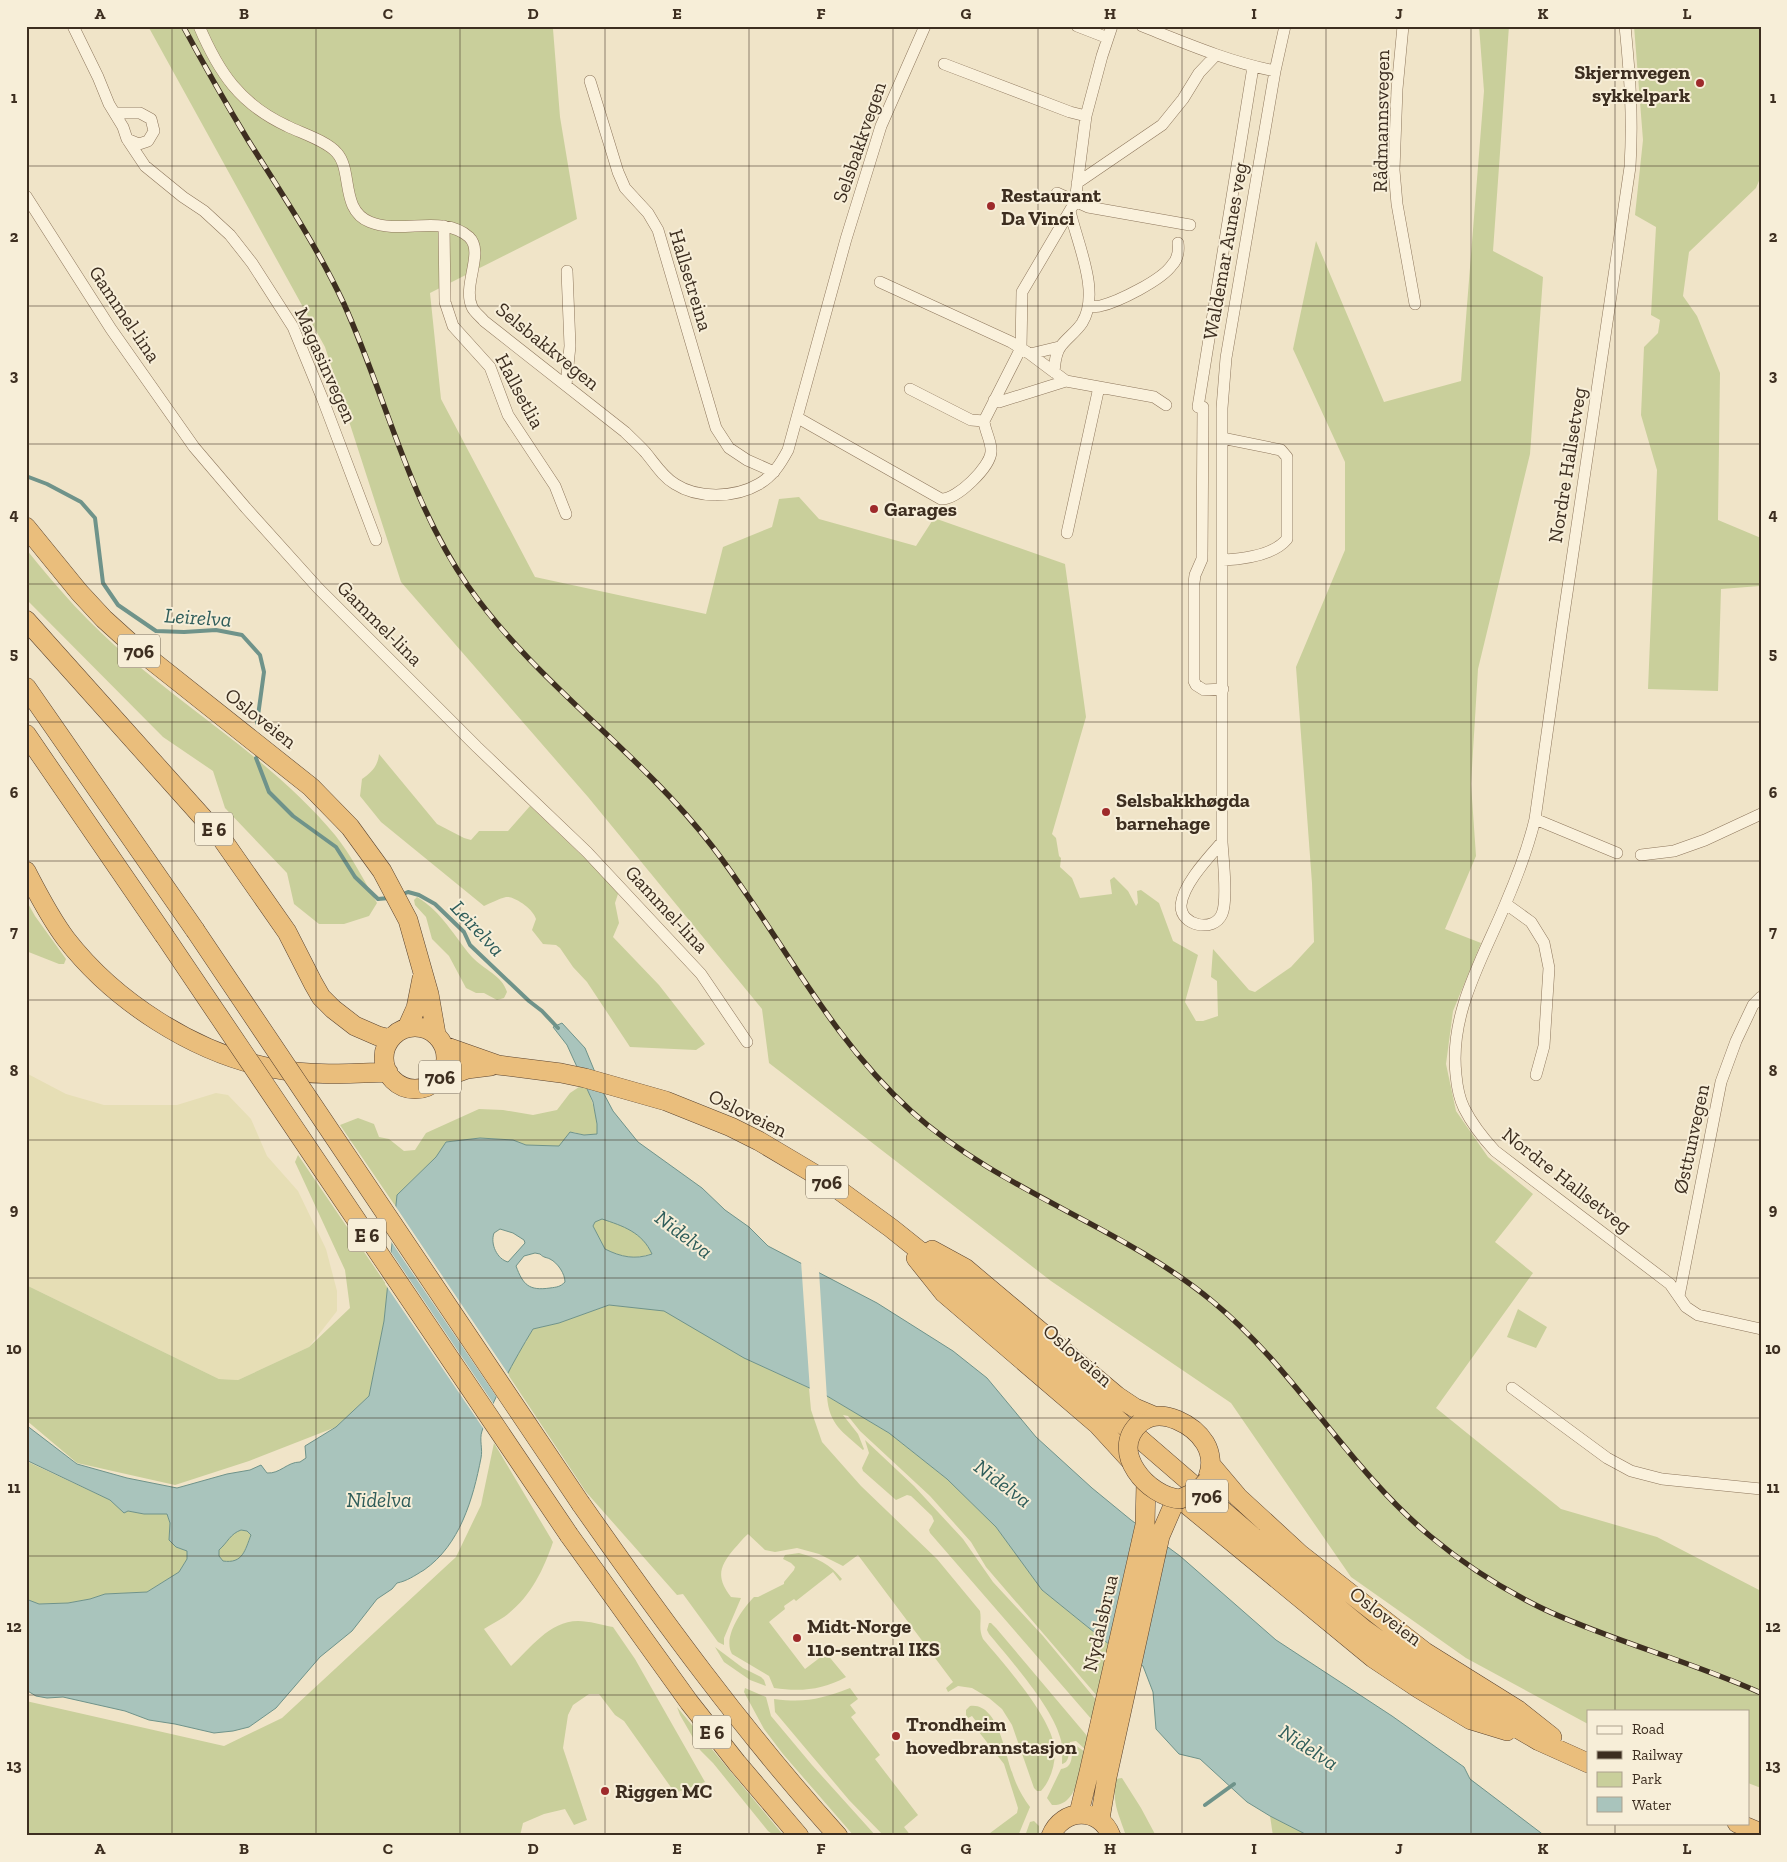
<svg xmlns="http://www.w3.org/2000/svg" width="1787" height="1862" viewBox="0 0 1787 1862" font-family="'Zilla Slab',serif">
	<rect width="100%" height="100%" fill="#f0e4c8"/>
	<path fill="#e6deb5" d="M26,1073L66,1094L104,1105H177L216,1093L228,1095L251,1119L267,1156L298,1191L326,1249L337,1291V1311L309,1347L238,1380L219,1379L26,1285Z"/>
	<path fill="#c9cf9b" d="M148,26H549L553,29L560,117L577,219L430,293L441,399L535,577L706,614L723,547L772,527L779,499L799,497L819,519L916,546L934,518L1065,564L1086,717L1052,834L1056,838L1059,856L1061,858L1060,867L1072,878L1080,898L1112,894L1110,880L1114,877L1128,891L1136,906L1138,903L1137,891L1141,890L1159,903L1173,941L1198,955L1185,1002L1196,1021H1203L1218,1016L1217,981L1211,977L1213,949L1249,990L1255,992L1291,967L1314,942L1312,883L1296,667L1345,550V462L1293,349L1316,241L1384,402L1461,381L1484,91L1479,26H1509L1493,251L1543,277L1530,454L1478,669L1471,784L1476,856L1445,929L1481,943L1453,1011L1446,1064L1456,1111L1488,1157L1533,1194L1495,1242L1533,1273L1436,1408L1561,1509L1657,1537L1761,1591V1788L1748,1783V1711H1588V1724L1466,1658L1351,1577L1231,1403L1051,1281L769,1063L762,1009L588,797L401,582L325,347Z
		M1634,26H1761V176L1756,188L1689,252L1683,296L1697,316L1720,373L1718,520L1761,538L1760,586L1721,589L1718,691L1648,689L1657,470L1641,415L1644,347L1658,333L1660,320L1651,315L1656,227L1635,215L1643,140Z
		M26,549C57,588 90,625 128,657C196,716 276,764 335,835C351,855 364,880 377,903L369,916L344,924H319L294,904L287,873L225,808L213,771L163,737L26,599Z
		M379,754L437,824L464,838L471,840L479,831H508L530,806L615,887L618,894L615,903L619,923L613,937L659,985L705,1044L696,1050L630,1047L587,982L573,967L560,948L556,945L543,944L532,930L536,919C534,910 515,896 506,897C498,899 491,903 484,906L381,822L360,796L362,779C371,773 378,766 379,754Z
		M417,897C443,913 453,935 472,957C484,970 502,975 507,992L504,998L497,1000L484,993H476L466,988L449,956L432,939L426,917L415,905L414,900Z
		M26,900L35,916L66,959L64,964H59L26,951Z
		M579,1087L587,1088C593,1104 598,1117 597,1134L584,1135L573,1132L559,1146L526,1145L513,1140L480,1138L446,1142L436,1157L397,1195L396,1207L340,1125L358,1118L374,1124L379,1137L389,1139L404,1151L415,1150L426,1133L479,1109L503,1110L533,1115L557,1110L570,1093Z
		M298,1155L388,1287L384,1321L369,1396L336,1427L249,1461L175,1485L77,1463L26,1420V1285L219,1379L238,1380L309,1347L350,1308L345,1270L295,1162Z
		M601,1218C626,1226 639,1230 653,1253C636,1260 621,1257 605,1249L593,1226L595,1222Z
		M609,1305L664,1310L744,1358L809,1388L811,1410L822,1442L861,1486L937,1559L980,1611C982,1622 978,1628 983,1639C1004,1664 1047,1712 1054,1744C1057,1759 1052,1779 1041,1791H1037L1034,1788L1012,1725L1002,1709L989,1698L972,1688L958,1686L948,1692L946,1688L953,1682L858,1555L843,1566L819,1554L797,1548L775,1552L765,1550L748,1534C742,1539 739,1544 734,1549C719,1567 716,1577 731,1597L741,1598L724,1638V1645L718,1642L683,1594L677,1595L586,1492L507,1373L533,1329L559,1323Z
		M1518,1309L1547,1327L1536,1348L1507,1337Z
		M827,1396L889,1433L947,1479L996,1527L1042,1590L1110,1645L1098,1697L986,1567L971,1542L930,1496L860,1431L848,1416L843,1415L858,1434L864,1449L863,1450C843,1432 829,1425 827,1396Z
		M865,1440L914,1486L963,1539L993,1582L1043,1636L1097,1701L1093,1721L930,1533L929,1530L934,1521L932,1516L911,1496L907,1495L896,1500L863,1471L862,1468L869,1453Z
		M494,1443L553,1542C543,1571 530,1598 504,1617C498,1621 490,1625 484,1629L511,1666C530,1649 549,1621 578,1621C589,1621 602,1625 613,1627L635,1659L705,1782L675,1793L624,1721L615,1715L599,1694H589L573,1705L568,1715L563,1748L587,1820L574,1825L565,1809L544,1814L523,1823L520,1836H26V1701L224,1746L282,1718L456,1557L481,1505Z
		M26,1461L110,1500L124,1512L128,1511L144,1514H167L170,1523L169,1540L176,1547L187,1551V1559L179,1572L147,1592L105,1594L90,1599L68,1603L38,1604L26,1599Z
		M241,1530L247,1531L251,1535C245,1550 243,1564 223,1561L219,1556V1550C228,1542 229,1534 241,1530Z
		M799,1553C817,1558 830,1564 842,1579L840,1581L833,1572L796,1601L794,1599L784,1606L785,1609L769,1622L805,1669L826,1653L846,1677C823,1690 800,1692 774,1688L769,1676L732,1654C722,1637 743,1608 754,1597H758L784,1584V1582L794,1570L795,1567L791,1563L783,1559L785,1555Z
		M989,1623H991L996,1628L1088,1737L1086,1750L1076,1741L1070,1742C1068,1750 1071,1762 1062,1764C1062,1755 1063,1745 1060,1737C1052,1707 1009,1658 989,1634L987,1630Z
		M715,1647L743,1668L761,1677L764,1680L766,1686L750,1680L724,1662Z
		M745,1688L766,1697L771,1716L812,1765L876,1836H854L783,1754L764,1729L744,1692Z
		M850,1688L858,1699L850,1705L856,1713L851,1717L880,1755L875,1759L918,1815L904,1827L911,1836H884L849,1800L775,1712L774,1699C806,1703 821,1699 850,1688Z
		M970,1706C998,1702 1005,1754 1012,1772C1016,1785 1022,1796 1030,1807L1018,1836H986L1017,1813L1018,1808L1004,1764L975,1727L978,1724L972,1716L968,1718L966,1715V1710Z
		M677,1707L784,1836H775L768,1831L713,1763L700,1750L680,1715Z
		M1074,1744L1085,1752C1080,1770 1077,1807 1052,1805L1047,1798L1061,1769C1075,1767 1070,1755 1074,1744Z
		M1122,1778L1141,1808L1156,1836H1126C1118,1811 1113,1807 1115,1779Z
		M1270,1816L1309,1836H1273Z
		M1034,1821L1039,1826V1836H1025L1030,1822Z"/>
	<path fill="#a9c4bc" stroke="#6f938a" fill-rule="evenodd" d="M562,1023L585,1048L604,1094L613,1111L638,1142L702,1188L725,1210L749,1227L768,1246L877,1303L953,1351L987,1378L1036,1437L1092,1488L1131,1520L1180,1556L1276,1640L1392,1716L1464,1767L1470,1779L1545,1836H1309L1270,1816L1247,1802L1200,1759L1179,1754L1156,1729L1153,1692L1143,1666L1110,1645L1042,1590L996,1527L947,1479L889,1433L827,1396L744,1358L664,1311L609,1305L559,1323L533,1329C513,1362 495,1395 482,1431C479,1440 483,1449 481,1458C473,1499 460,1545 424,1570C414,1576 407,1581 397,1583L392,1589L377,1599L352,1631L320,1657L276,1708L249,1727L233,1731L214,1733L175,1724L149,1720L125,1711L63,1697L47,1698L36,1696L26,1690V1599L39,1604L68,1603L90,1599L105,1594L147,1592L179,1572L187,1559V1551L176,1547L169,1540L170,1523L167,1514H144L128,1511L124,1513L110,1500L26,1460V1425L77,1464L127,1478L177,1488L227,1474L250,1470L261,1465L267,1473C280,1474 287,1462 300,1462L306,1458L305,1446L336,1427L369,1396L384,1321L397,1195L436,1157L446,1142L480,1138L513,1140L526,1145L559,1146L570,1132L584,1135L597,1134V1124L593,1102L567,1045L553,1027ZM602,1219C623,1226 642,1232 652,1254C635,1260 621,1257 605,1249L593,1226L595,1222ZM500,1229L513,1233L524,1240L525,1243L508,1262C497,1259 490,1244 494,1233ZM535,1253L540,1254C544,1258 546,1257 550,1259C558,1263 565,1274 565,1282C560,1287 557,1287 550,1288C529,1291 523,1285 516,1266L524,1256ZM241,1530L247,1531L251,1535C245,1550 243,1564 223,1561L219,1556V1550C228,1542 230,1534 241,1530Z"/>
	<path fill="#f0e4c8" d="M394,1204L509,1375L498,1399L390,1240Z
		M389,1249L495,1406L485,1431L385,1284Z
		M801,1261L819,1271L827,1399L810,1391Z"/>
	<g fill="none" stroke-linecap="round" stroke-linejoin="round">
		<path stroke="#6f938a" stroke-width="4" d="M26,476L47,484L81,502L95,518L103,583L118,605L156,631L184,632L216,630L242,635L260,655L264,672L257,723
			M256,758L269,792L293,816L336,847L355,877L378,899L389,898
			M401,895L408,892L419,895L435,904L464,932L470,945L529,1001L542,1011L558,1028
			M1205,1805L1234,1784"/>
		<defs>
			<path id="minor" d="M73,26L98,77L109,104L123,127L127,139L139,144L148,141L154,131L151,119L140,113H115
				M199,26C219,73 240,104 287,126C301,133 327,141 337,153C353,171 340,210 370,222C401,235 443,214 469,237C485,252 462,285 472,307C474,312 481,317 484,321L625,432C632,439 640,446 646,453C655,464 663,477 675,484C698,499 735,498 759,484C773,476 781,463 788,450L846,239L881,126L925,26
				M1077,26L1108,38
				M1142,26C1185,43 1229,62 1275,71
				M1403,26L1397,89L1394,170L1397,204L1415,304
				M1625,26C1630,76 1633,118 1630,167L1562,627L1535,819C1528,849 1517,877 1505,905C1482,960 1449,1014 1456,1075C1457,1086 1459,1098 1464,1108C1472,1124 1483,1138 1495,1151L1670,1284L1686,1307L1698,1315L1761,1329
				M944,64L1070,112L1086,116
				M590,81L618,172L625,188L648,213L658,230L716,428L729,448L747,460L774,472
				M127,139L145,166L183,197L204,211L230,235L252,263L293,327L323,400L376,540
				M1077,183L1162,125L1183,99L1199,73L1216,55
				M1057,193L1088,207L1190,225
				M26,196L111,329L194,447L246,508L318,588L477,747L587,852L701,974L747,1042
				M444,226L445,302L453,326L490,367L508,415L555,486L566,514
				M880,282L1011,342L1030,354L1066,381L1154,397L1166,405
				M1089,306C1092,306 1097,307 1100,306C1118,302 1162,280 1172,265C1178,259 1179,251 1178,243
				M1030,354L1059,347
				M1054,372C1055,364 1055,353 1061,346C1067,338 1076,332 1082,323C1101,293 1077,243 1070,211
				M566,385L570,346L567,271
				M910,389L963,416L971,420L984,421
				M994,400L999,402L1066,381
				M1198,407L1253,67
				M1203,407L1202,559L1195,575L1194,583V681L1196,685L1204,690L1223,689
				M798,418L941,499C957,500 990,467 991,452C992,442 985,432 984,421L1021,348L1022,292L1075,202L1086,116L1102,56L1112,26
				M1222,438L1281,450L1287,457V539C1274,555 1243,559 1223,560
				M1067,533L1099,387
				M1535,819L1617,853
				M1222,842C1209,857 1183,884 1181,905C1180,926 1214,933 1222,914C1228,900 1223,858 1222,842V408L1226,358L1275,71L1285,26
				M1641,855L1674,851L1705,840L1761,814
				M1506,904L1531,922L1544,943L1549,968L1544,1046L1536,1075
				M1679,1296L1721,1082L1736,1041L1753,1005L1761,997
				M1512,1388L1607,1458L1631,1471L1662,1479L1761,1489"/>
			<path id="trunk" d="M26,527L79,592L104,619L136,648L311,787L350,827L382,871L408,920L429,994L436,1034
				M26,620L222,839L287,932L313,983L321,997L333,1009L355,1026L378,1036L390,1039
				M26,687L195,930
				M26,734L164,935
				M26,871C38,894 50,918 66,939C114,1001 194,1053 271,1068C310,1076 348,1074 388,1072
				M384 1058a31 31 0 1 1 62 0a31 31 0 1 1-62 0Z
				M407,1028L416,1008L422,978
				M444,1046L498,1065L561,1073L585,1078L666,1101L731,1127L759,1141L828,1182L891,1228L956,1280L1287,1566L1365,1630L1433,1679L1539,1741L1588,1763
				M439,1079L467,1069L491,1066
				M932,1250L965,1268L1117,1396L1135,1408L1154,1416
				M916,1258L944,1293L1098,1425L1130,1460
				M1143,1421C1162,1407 1194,1425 1205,1443C1211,1453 1212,1466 1208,1477
				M1211,1465L1238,1497L1300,1554L1425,1652L1518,1710L1552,1737
				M1180,1499L1373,1658L1418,1688L1471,1720L1507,1731
				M581,1504C661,1618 744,1732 838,1836
				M569,1535L689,1702L737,1763L799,1836
				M1079,1813L1089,1772L1145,1525L1146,1483
				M1100,1819L1107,1777L1160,1536L1176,1499
				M1737,1823L1761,1833
				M1051,1836C1062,1808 1100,1806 1111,1836"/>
		</defs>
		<use href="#minor" stroke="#8d765c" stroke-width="12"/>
		<use href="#trunk" stroke="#5b4430" stroke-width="20"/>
		<use href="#minor" stroke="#faf1dc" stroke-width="11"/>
		<use href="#trunk" stroke="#eabe7c" stroke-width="19"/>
		<defs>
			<path id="rail" d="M183,26C204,65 225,102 248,140C282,194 317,246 344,304C386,397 409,501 468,586C537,684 639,751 712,846C779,933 828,1036 911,1111C1001,1192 1120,1225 1212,1301C1295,1369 1347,1467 1430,1536C1466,1566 1507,1592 1550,1612C1619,1643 1692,1662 1761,1693"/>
		</defs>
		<use href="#rail" stroke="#3d2e20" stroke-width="5.5"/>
		<use href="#rail" stroke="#f7eed8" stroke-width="4" stroke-dasharray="11" stroke-linecap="butt"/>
		<defs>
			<path id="trunk-bridge" d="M195,930L581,1504
				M164,935L569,1535
				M1140,1423C1108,1451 1148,1497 1180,1499L1198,1491L1207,1481"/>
		</defs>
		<use href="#trunk-bridge" stroke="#5b4430" stroke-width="20" stroke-linecap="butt"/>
		<use href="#trunk-bridge" stroke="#eabe7c" stroke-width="19"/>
	</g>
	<path fill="none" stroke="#3d2e20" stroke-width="1" stroke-opacity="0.55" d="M172,26V1836M316,26V1836M460,26V1836M605,26V1836M749,26V1836M893,26V1836M1038,26V1836M1182,26V1836M1326,26V1836M1471,26V1836M1615,26V1711M26,166H1761M26,306H1761M26,444H1761M26,584H1761M26,722H1761M26,861H1761M26,1000H1761M26,1140H1761M26,1278H1761M26,1418H1761M26,1556H1761M26,1695H1761M1615,1823V1836"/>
	<g fill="#9e2a2b" stroke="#f7eed8" stroke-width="2">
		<circle cx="1700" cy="83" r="5"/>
		<circle cx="991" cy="206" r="5"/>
		<circle cx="874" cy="509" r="5"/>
		<circle cx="1106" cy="812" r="5"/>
		<circle cx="797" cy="1638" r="5"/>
		<circle cx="896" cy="1736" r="5"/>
		<circle cx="605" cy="1791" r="5"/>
	</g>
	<g text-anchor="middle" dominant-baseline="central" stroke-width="4" stroke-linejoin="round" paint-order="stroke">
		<g fill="#f7eed8" stroke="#756857" stroke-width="1">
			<rect x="118" y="634.5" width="42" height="33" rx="4"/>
			<rect x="195" y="812.5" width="38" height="33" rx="4"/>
			<rect x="419" y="1060.5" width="42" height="33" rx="4"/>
			<rect x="806" y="1165.5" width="42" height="33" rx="4"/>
			<rect x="348" y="1218.5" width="38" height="33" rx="4"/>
			<rect x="1186" y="1479.5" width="42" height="33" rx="4"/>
			<rect x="693" y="1715.5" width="38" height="33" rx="4"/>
		</g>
		<g font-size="19" font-weight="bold" fill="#3d2e20">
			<text x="139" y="651">706</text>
			<text x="214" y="829">E 6</text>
			<text x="440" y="1077">706</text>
			<text x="827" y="1182">706</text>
			<text x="367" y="1235">E 6</text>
			<text x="1207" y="1496">706</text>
			<text x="712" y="1732">E 6</text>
		</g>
		<g font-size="20" font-weight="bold" fill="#3d2e20" stroke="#f7eed8" text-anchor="start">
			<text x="1690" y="72" text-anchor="end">Skjermvegen<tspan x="1690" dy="23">sykkelpark</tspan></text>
			<text x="1001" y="195">Restaurant<tspan x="1001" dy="23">Da Vinci</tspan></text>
			<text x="884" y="509">Garages</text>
			<text x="1116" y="800">Selsbakkhøgda<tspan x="1116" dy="23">barnehage</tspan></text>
			<text x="807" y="1626">Midt-Norge<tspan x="807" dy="23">110-sentral IKS</tspan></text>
			<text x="906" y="1724">Trondheim<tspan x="906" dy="23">hovedbrannstasjon</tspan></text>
			<text x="615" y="1791">Riggen MC</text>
		</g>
		<g font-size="20" fill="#3d2e20" stroke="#f7eed8">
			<text transform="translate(1381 121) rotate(-89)">Rådmannsvegen</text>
			<text transform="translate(859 142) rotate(-71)">Selsbakkvegen</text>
			<text transform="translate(1225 251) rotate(-80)">Waldemar Aunes veg</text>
			<text transform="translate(691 280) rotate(73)">Hallsetreina</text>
			<text transform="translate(125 314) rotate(56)">Gammel-lina</text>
			<text transform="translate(548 346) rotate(39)">Selsbakkvegen</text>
			<text transform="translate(326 365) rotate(66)">Magasinvegen</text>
			<text transform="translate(520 391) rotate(62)">Hallsetlia</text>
			<text transform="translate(1567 465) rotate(-81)">Nordre Hallsetveg</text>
			<text transform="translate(380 623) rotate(45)">Gammel-lina</text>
			<text transform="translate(261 718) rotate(38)">Osloveien</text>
			<text transform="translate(667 909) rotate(47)">Gammel-lina</text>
			<text transform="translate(748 1113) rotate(26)">Osloveien</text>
			<text transform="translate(1691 1139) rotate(-78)">Østtunvegen</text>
			<text transform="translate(1567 1180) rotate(38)">Nordre Hallsetveg</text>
			<text transform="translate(1078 1355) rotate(41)">Osloveien</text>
			<text transform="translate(1386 1616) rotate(37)">Osloveien</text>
			<text transform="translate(1100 1623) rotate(-77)">Nydalsbrua</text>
		</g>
		<g font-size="21" font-style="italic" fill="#2f5d5a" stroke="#f7eed8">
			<text transform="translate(198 617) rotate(4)">Leirelva</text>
			<text transform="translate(478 928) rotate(47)">Leirelva</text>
			<text transform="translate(684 1234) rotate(37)">Nidelva</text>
			<text transform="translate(1003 1483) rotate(37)">Nidelva</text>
			<text x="379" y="1499">Nidelva</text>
			<text transform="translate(1309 1747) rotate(33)">Nidelva</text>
		</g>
	</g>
	<rect width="1787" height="1862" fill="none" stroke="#f7eed8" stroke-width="55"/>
	<rect x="1587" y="1710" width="162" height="115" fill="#f7eed8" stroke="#ada18e"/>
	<rect x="1597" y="1726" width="25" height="8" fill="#faf1dc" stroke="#ada18e"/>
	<text x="1632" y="1734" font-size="15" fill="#3d2e20">Road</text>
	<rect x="1597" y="1751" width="25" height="8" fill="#3d2e20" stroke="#ada18e"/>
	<text x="1632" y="1760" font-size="15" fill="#3d2e20">Railway</text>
	<rect x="1597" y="1772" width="25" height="15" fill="#c9cf9b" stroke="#ada18e"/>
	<text x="1632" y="1784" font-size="15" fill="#3d2e20">Park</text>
	<rect x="1597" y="1797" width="25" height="15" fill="#a9c4bc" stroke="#ada18e"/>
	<text x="1632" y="1810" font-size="15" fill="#3d2e20">Water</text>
	<rect x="28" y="28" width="1732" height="1806" fill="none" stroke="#3d2e20" stroke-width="2"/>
	<g font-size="16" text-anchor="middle" font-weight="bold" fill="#3d2e20">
		<text x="100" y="19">A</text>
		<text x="244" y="19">B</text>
		<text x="388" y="19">C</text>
		<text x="533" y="19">D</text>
		<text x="677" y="19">E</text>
		<text x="821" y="19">F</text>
		<text x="966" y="19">G</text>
		<text x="1110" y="19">H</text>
		<text x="1254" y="19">I</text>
		<text x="1399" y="19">J</text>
		<text x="1543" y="19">K</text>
		<text x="1687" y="19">L</text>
		<text x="14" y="103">1</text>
		<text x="1773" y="103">1</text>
		<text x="14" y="242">2</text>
		<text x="1773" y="242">2</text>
		<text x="14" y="381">3</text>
		<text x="1773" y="381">3</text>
		<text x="14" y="520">4</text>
		<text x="1773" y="520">4</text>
		<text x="14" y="659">5</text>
		<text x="1773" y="659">5</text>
		<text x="14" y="798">6</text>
		<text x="1773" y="798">6</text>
		<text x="14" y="937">7</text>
		<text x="1773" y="937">7</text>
		<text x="14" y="1076">8</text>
		<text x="1773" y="1076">8</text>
		<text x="14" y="1215">9</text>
		<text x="1773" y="1215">9</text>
		<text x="14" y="1354">10</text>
		<text x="1773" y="1354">10</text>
		<text x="14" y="1493">11</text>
		<text x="1773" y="1493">11</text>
		<text x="14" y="1632">12</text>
		<text x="1773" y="1632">12</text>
		<text x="14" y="1771">13</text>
		<text x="1773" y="1771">13</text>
		<text x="100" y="1854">A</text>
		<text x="244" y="1854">B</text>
		<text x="388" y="1854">C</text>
		<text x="533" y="1854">D</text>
		<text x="677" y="1854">E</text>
		<text x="821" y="1854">F</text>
		<text x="966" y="1854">G</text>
		<text x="1110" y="1854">H</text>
		<text x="1254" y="1854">I</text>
		<text x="1399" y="1854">J</text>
		<text x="1543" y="1854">K</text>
		<text x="1687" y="1854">L</text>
	</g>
</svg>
